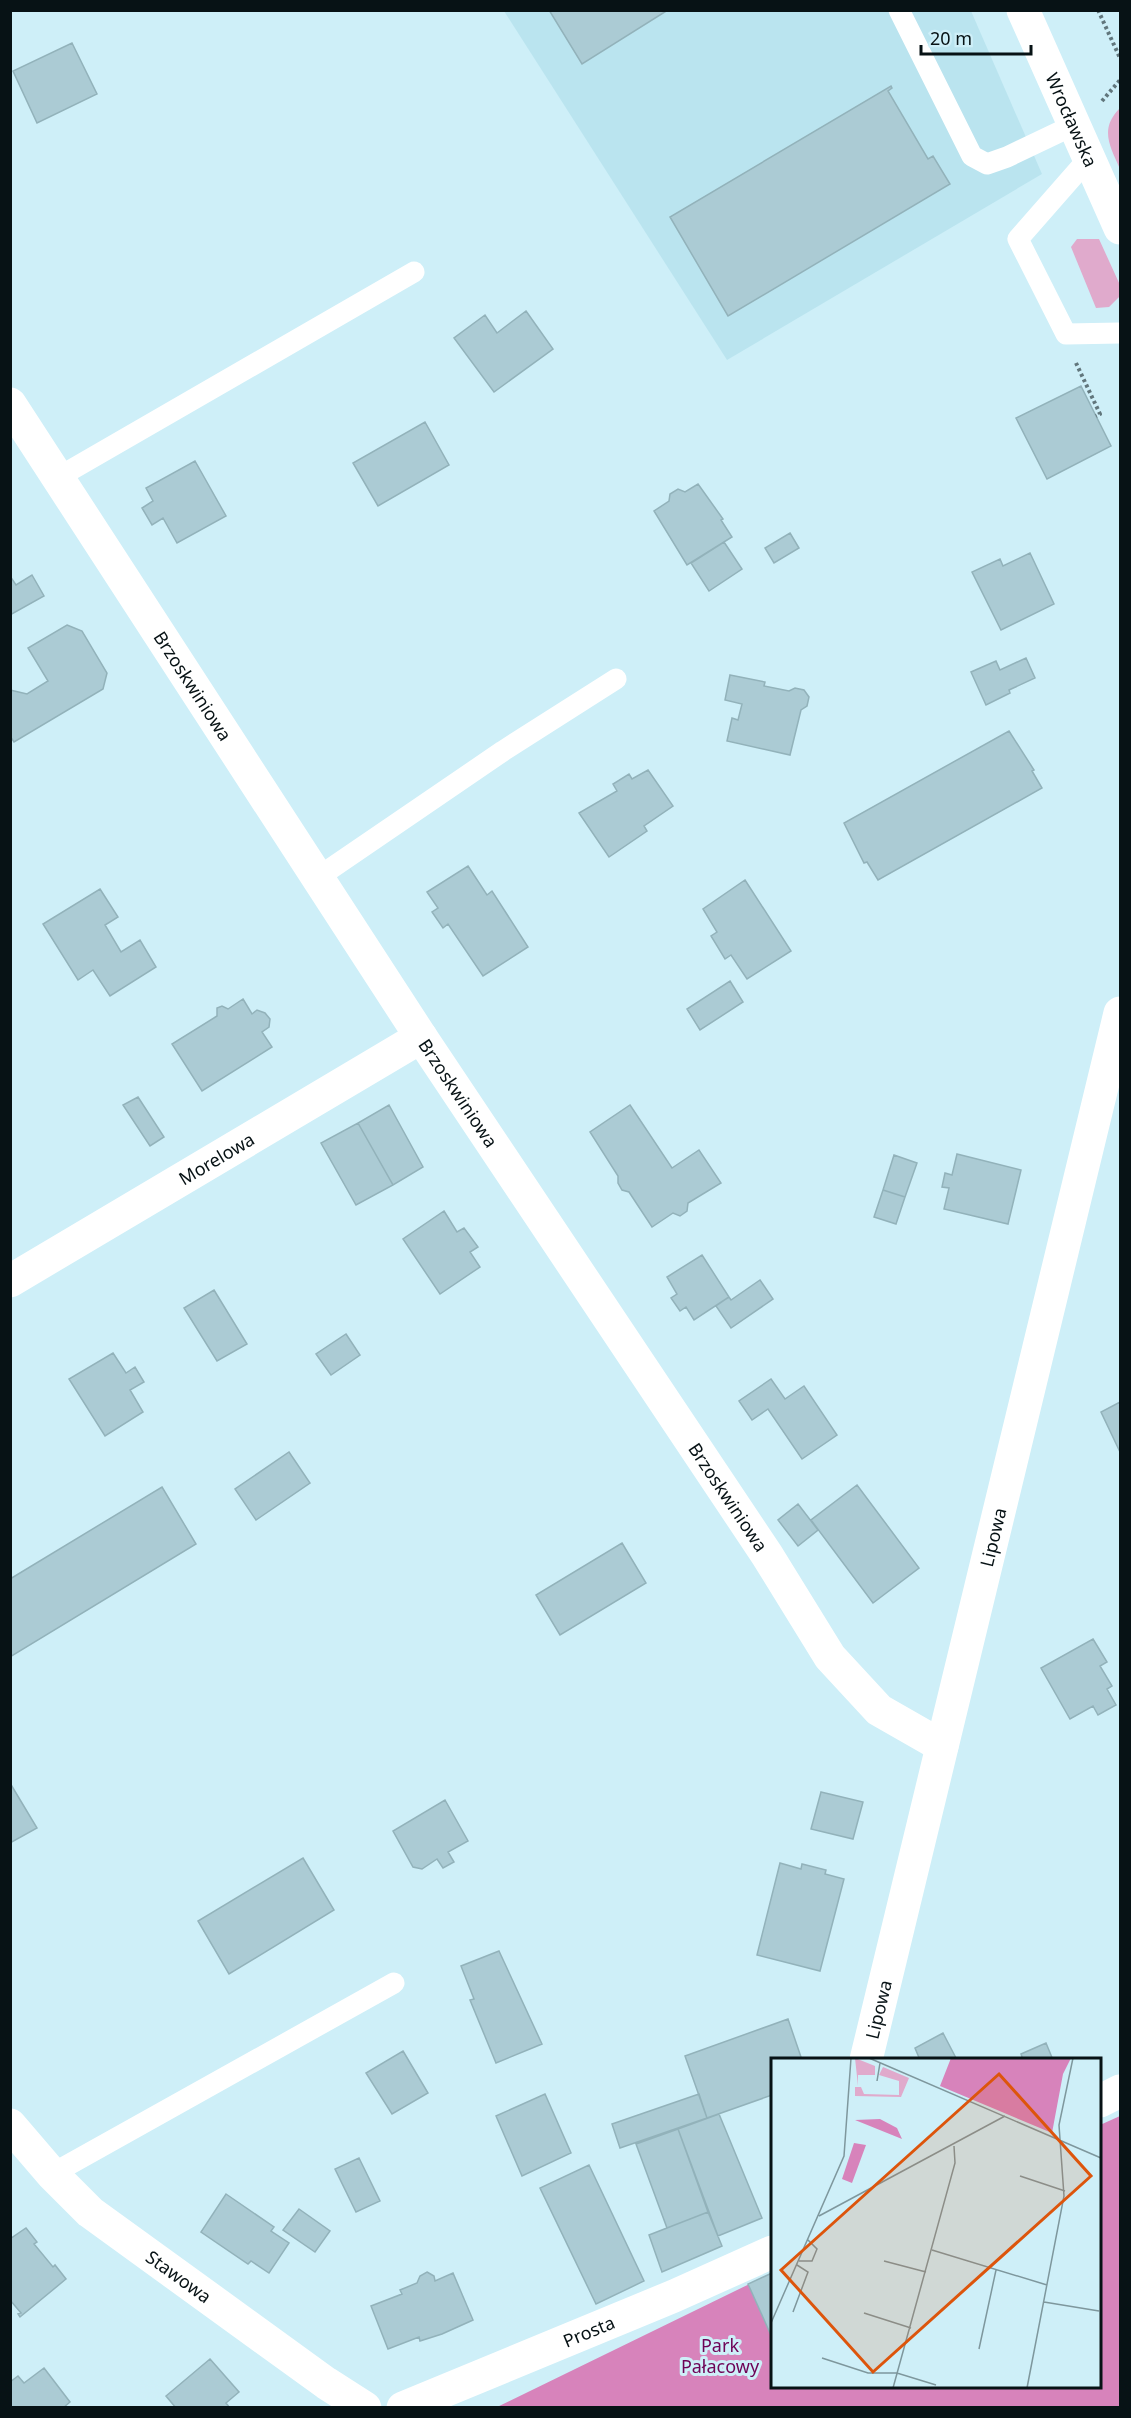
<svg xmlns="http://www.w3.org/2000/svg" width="1131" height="2418" viewBox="0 0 1131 2418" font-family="'Noto Sans',sans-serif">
	<rect width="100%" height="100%" fill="#ceeff8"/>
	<path fill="#bae4ef" d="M504,11H971L1042,174L727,360Z"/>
	<path fill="#e0aacc" d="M1120,108V169C1110,146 1099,129 1120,108Z
		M1077,239H1099L1120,285V296L1109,307L1096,308L1071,247Z"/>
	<path fill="#d783bb" d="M1120,2116V2407L495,2408L772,2273V2386H1100V2125Z"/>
	<path fill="#abcbd4" stroke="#92b2ba" stroke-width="1.5" d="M549,10H668L582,64Z
		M72,43L97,94L37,123L13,71Z
		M891,86L892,88L888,91L928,159L933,156L950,184L728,316L670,217Z
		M526,311L553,349L494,392L454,338L485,315L497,333Z
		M1081,386L1111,446L1047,479L1016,418Z
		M425,422L449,465L378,506L353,463Z
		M195,461L226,516L177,543L163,518L152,525L142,508L153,501L146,488Z
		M698,484L723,519L721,520L732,537L687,565L654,511L669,501L670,494L678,489L685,492Z
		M790,533L799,548L774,563L765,548Z
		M724,542L742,569L709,591L691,563Z
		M1030,553L1054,604L1001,630L972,572L1000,559L1003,566Z
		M32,575L44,596L10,615V576L16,585Z
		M67,625L82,631L107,673L103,689L14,742L10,736V690L27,694L48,681L28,648Z
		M1026,658L1035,678L1009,690L1010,693L986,705L971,672L996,661L1000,670Z
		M730,675L765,682L764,686L789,691L795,688L804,690L809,697L807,706L801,710L790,755L727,741L732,718L738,720L742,704L725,700Z
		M1009,731L1034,770L1032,771L1042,788L878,880L867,862L864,863L844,823Z
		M648,770L673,806L644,826L647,831L609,857L579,813L617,791L613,784L629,774L632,779Z
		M468,866L487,895L492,891L528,947L483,976L448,924L443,928L432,912L438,908L427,892Z
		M745,880L791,951L747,979L731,955L725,959L711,936L717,932L703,909Z
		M100,889L118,917L105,925L121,952L140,940L156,967L110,996L93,970L78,980L43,924Z
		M730,981L743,1002L700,1030L687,1009Z
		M243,999L252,1014L257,1010L265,1013L270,1019L269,1027L262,1032L272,1047L202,1091L172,1044L217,1016V1008L222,1006L228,1009Z
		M138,1097L164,1137L150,1146L123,1105Z
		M389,1105L423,1167L393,1185L358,1123Z
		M630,1105L672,1168L699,1150L721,1183L688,1203L687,1211L680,1216L673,1213L652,1227L629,1192L622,1190L618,1183V1176L590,1132Z
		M358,1123L393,1185L356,1205L321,1143Z
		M957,1154L1021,1170L1008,1224L944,1209L949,1188L942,1187L945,1173L952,1175Z
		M894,1155L917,1163L905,1197L883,1190Z
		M883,1190L905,1197L896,1224L874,1217Z
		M444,1211L457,1232L464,1228L478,1247L470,1252L480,1267L440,1294L403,1239Z
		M702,1255L729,1297L694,1320L686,1307L680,1311L671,1298L677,1294L667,1277Z
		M760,1280L773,1299L731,1328L716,1306L729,1297L731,1300Z
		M214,1290L247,1344L217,1361L184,1308Z
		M346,1334L360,1355L331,1375L316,1354Z
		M113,1353L126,1373L135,1367L144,1382L130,1390L143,1412L105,1436L69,1379Z
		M771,1379L785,1399L804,1386L837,1435L802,1459L768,1409L752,1420L739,1401Z
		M1120,1402V1452L1101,1412Z
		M289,1452L310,1483L256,1520L235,1489Z
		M857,1485L919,1568L873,1603L811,1520Z
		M162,1487L196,1544L10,1657V1579Z
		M798,1504L818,1530L798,1546L778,1520Z
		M622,1543L646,1583L560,1635L536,1595Z
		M1093,1639L1107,1662L1100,1666L1112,1686L1107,1689L1116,1705L1098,1715L1093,1706L1070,1719L1041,1668Z
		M10,1783L37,1828L10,1843Z
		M821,1792L863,1802L853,1839L811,1829Z
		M445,1800L468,1841L448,1852L454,1862L443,1868L437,1859L422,1869L413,1867L393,1831Z
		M303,1858L334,1910L229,1974L198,1921Z
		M780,1863L801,1869L802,1864L826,1870L825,1874L844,1879L820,1971L757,1955Z
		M499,1951L542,2044L496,2063L470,2000L474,1999L461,1966Z
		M788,2019L802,2060H772V2095L707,2118L685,2056Z
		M943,2033L957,2060H920L915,2048Z
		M1046,2043L1053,2060H1023L1021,2054Z
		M403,2051L428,2093L392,2114L366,2073Z
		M545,2094L571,2153L522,2176L496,2116Z
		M699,2094L707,2118L620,2148L612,2124Z
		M719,2114L762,2218L718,2236L678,2129Z
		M678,2129L708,2212L667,2228L636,2144Z
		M359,2158L380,2201L356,2212L335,2169Z
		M589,2165L644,2281L596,2304L540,2188Z
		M226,2194L274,2227L271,2231L289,2243L269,2273L251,2261L248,2264L201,2232Z
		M299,2209L330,2231L315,2252L283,2230Z
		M708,2212L722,2246L662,2272L649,2235Z
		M26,2228L37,2242L34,2244L53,2267L55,2265L66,2279L20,2317L18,2314L21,2313L10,2300V2239Z
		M427,2272L434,2276L435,2281L453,2273L473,2320L442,2334L420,2341L419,2337L388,2349L371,2306L402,2294L400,2290L417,2283L420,2276Z
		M772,2273V2332L770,2333L748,2284Z
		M210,2359L239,2392L226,2403L230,2408H176L166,2396Z
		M44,2368L70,2402L63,2408H10V2382L18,2376L24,2383Z"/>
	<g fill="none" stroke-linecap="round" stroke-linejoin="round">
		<path stroke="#61767c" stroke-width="4" stroke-dasharray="3 3" stroke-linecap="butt" d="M1098,10L1120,58
			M1102,101L1120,80
			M1076,363L1100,414L1096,416"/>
		<path stroke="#fff" stroke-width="21" d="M899,10L972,156L987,164L1007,157L1074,125
			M1089,158L1018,239L1066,334L1120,333
			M57,478L414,272
			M317,878L503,751L616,679
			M52,2174L394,1983"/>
		<g stroke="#fff" stroke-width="33">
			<path id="s1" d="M10,404L421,1037L767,1555L830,1657L879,1710L942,1746"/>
			<path id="s2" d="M10,1281L421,1037"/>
			<path id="s3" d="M866,2060L1120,1013"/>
			<path id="s4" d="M10,2125L52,2174L90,2212L326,2383L365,2408"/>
		</g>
		<g stroke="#fff" stroke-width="33">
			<path d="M1100,2101L1120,2091"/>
			<path id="s5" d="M403,2408L674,2296L772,2252"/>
		</g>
		<path stroke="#fff" stroke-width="33" id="s6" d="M1023,10L1120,228"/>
	</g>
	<g text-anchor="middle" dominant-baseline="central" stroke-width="6" stroke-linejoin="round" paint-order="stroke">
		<g font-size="18" fill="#071215" stroke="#ceeff8">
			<text stroke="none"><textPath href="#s6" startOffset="120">Wrocławska</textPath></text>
			<text stroke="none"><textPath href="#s1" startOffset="336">Brzoskwiniowa</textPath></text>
			<text stroke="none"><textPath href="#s1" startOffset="822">Brzoskwiniowa</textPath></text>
			<text stroke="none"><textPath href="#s2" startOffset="240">Morelowa</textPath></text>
			<text stroke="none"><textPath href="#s1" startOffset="1308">Brzoskwiniowa</textPath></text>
			<text stroke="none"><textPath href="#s3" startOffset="538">Lipowa</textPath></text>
			<text stroke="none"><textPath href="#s3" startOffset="52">Lipowa</textPath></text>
			<text stroke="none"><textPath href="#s4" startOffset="228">Stawowa</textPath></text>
			<text stroke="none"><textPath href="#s5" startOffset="201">Prosta</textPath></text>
		</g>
		<g font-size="18" fill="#6e0356" stroke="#ceeff8">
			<text x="720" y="2345">Park<tspan x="720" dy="21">Pałacowy</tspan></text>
		</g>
	</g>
	<g transform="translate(771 2058)">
		<rect width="330" height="330" fill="#ceeff8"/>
		<path d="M84,0L104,8V17H87V28ZM112,9L138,20L130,39L84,38V29H90L93,36L128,37V23L108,17Z" fill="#e0aacc"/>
		<path d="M180,0H300L292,16L281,75L169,28ZM109,61L126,70L131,81L84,62ZM83,85L95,87L81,125L71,121Z" fill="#d783bb"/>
		<path fill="none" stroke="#7e979d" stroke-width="1.5" d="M98,0L330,100M106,23L109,5M249,118L294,133M48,158L234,58M161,192L276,227M28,203H41L46,191L37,182M113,203L155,214M273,244L328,253M22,254L37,214L26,207M93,255L140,270M0,265L73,98L80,0M208,291L225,212M51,300L97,315H126L165,327M122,330L184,105L183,88M256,330L293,138L288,67L302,0"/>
		<path fill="#dd550c" fill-opacity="0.15" stroke="#dd550c" stroke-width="3" d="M228,16L320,118L102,314L10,212Z"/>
		<rect width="330" height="330" fill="none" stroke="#071215" stroke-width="3"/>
	</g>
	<rect width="1131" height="2418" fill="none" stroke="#071215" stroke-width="24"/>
	<path d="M921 45v9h110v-9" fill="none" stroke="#071215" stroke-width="3"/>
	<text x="930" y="45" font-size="18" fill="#071215" stroke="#ceeff8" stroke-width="4.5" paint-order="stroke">20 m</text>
</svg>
